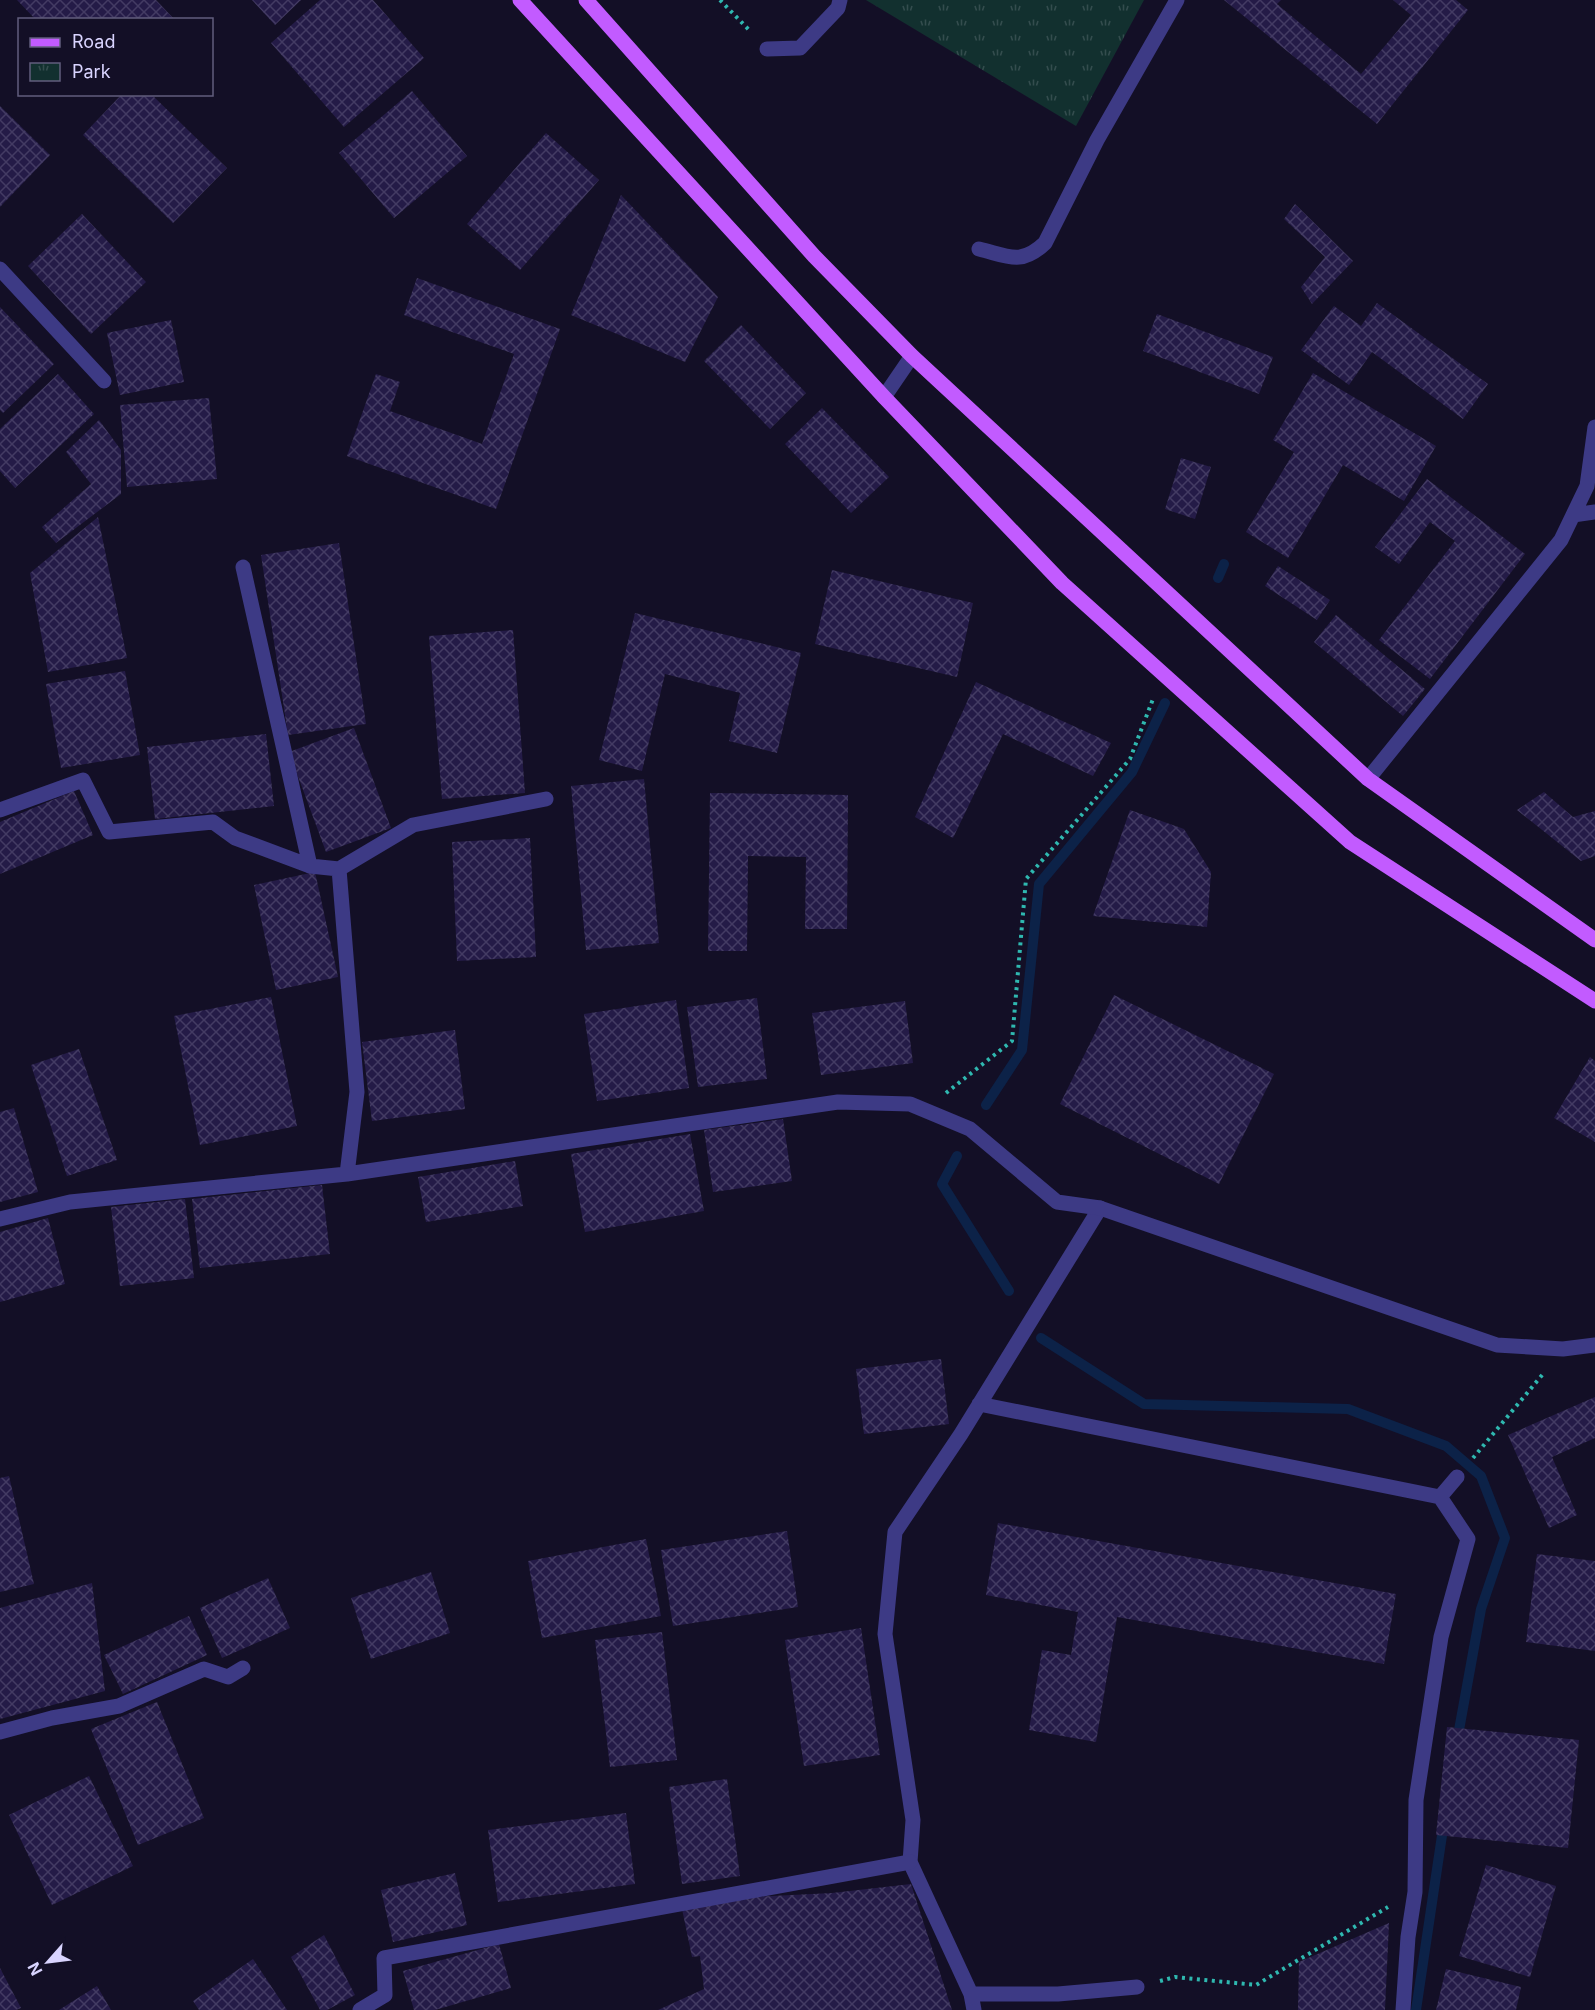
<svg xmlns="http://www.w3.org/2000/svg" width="1595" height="2010" viewBox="0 0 1595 2010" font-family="Inter,sans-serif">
	<defs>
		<pattern id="park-tufts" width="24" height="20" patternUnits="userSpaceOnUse" patternTransform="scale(1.5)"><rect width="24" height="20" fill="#12302f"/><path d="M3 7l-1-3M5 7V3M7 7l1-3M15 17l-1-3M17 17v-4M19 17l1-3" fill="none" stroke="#344d4e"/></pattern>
		<pattern id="building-cross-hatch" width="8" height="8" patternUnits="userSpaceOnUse" patternTransform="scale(1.5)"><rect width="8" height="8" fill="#241b47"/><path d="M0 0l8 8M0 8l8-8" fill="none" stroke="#433b63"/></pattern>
	</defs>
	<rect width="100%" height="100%" fill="#130f26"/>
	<path fill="url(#park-tufts)" d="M866,0H1144L1076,126Z"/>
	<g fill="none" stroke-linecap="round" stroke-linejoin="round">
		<path stroke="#0c2248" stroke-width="10" d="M1218,578L1224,564
			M986,1105L1022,1050L1039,884L1132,772L1165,703
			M957,1156L942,1184L1009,1291
			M1041,1338L1144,1404L1348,1409L1446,1446L1481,1476L1505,1538L1481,1609L1457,1741
			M1416,2010L1444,1822"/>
	</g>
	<path fill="url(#building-cross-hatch)" d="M17,0H156L175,20H36Z
		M252,0H301L275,25Z
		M320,0H373L424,58L344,127L271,43Z
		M1224,0H1281L1277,4L1361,74L1411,15L1393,0H1456L1468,10L1377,124Z
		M412,91L467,156L394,218L339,153Z
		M122,94H151L227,168L173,223L83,135Z
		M0,106L50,155L0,207Z
		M546,133L599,180L520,270L467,224Z
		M621,195L718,297L685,362L571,315Z
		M1295,204L1353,261L1312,304L1301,287L1325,257L1284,219Z
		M82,214L146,282L91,334L28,266Z
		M417,278L560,329L496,509L347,456L376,374L400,382L390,411L482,444L514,354L404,315Z
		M1377,303L1488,384L1463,419L1372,352L1349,385L1301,350L1334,306L1361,326Z
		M0,307L54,364L3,413L0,410Z
		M1157,314L1273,357L1259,394L1143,351Z
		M171,320L184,382L120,395L107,333Z
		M741,325L806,393L770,429L704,361Z
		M1313,373L1436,446L1404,501L1343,465L1288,558L1246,532L1294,452L1273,440Z
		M58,374L94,414L15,488L0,471V429Z
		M209,398L217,479L127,487L120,405Z
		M822,408L889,477L851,513L785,444Z
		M99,420L121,450V494L56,543L42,527L91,484L66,452Z
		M1181,458L1211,467L1195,519L1165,509Z
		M1427,479L1525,554L1430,679L1379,640L1455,541L1430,522L1399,564L1375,547Z
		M98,517L127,658L48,672L30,573Z
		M339,543L366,724L288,735L261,555Z
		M1278,566L1330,600L1317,620L1265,586Z
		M832,570L973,603L957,677L815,644Z
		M635,613L801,653L777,753L729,741L740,693L665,674L642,771L599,760Z
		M1336,615L1425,689L1403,716L1314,642Z
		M513,630L525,793L442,799L429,636Z
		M125,671L140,755L61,768L46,684Z
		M976,682L1111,743L1093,776L1003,734L953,838L915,817Z
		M354,728L391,828L326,852L289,752Z
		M266,734L274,806L155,819L147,747Z
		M644,779L659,943L586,950L571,786Z
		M74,791L93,835L0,874V822Z
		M1544,792L1573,817L1595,811V856L1581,861L1517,810Z
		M710,793L848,795L847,929H805L806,857L748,856L747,951H708Z
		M1130,810L1184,829L1211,872L1207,927L1093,916Z
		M530,838L536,957L457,961L452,842Z
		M315,872L338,977L276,990L254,885Z
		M1114,995L1274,1074L1219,1184L1060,1104Z
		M271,997L297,1126L200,1145L174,1016Z
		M757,998L767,1079L698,1087L687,1007Z
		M676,1000L689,1088L597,1101L584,1014Z
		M905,1001L913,1063L821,1075L812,1013Z
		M455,1030L465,1109L372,1121L362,1042Z
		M79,1049L117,1160L67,1176L31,1065Z
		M1590,1057L1595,1061V1142L1554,1118Z
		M14,1108L38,1192L0,1202V1112Z
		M783,1119L792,1181L713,1192L704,1130Z
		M690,1134L704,1211L585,1232L571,1154Z
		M515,1161L523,1206L426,1222L418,1177Z
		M322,1185L330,1254L200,1268L192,1199Z
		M185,1199L194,1278L120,1286L111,1207Z
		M48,1218L65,1284L0,1302V1232Z
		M941,1359L949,1424L864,1434L856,1369Z
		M1595,1397V1438L1552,1457L1577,1515L1549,1528L1508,1435Z
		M9,1476L34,1584L0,1592V1478Z
		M998,1523L1396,1594L1384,1664L1117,1617L1096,1742L1029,1730L1042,1650L1071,1655L1078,1612L986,1595Z
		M787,1531L798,1607L673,1626L661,1550Z
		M646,1539L661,1616L542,1638L528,1561Z
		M1537,1554L1595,1561V1651L1526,1642Z
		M431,1572L450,1633L371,1659L351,1598Z
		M268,1578L290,1628L222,1658L200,1608Z
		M92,1583L105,1691L0,1719V1608Z
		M189,1616L207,1655L123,1694L104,1655Z
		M861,1628L880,1755L804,1766L785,1640Z
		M662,1632L677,1760L610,1767L595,1640Z
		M157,1702L204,1818L138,1845L91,1729Z
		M1447,1727L1579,1740L1568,1848L1436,1835Z
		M89,1776L133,1866L52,1905L9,1815Z
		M727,1779L740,1876L682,1884L669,1787Z
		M626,1813L635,1884L498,1902L488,1830Z
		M1486,1865L1556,1886L1530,1977L1459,1956Z
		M455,1873L467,1925L393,1942L381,1890Z
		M911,1884L952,2010H658L704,1989L700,1956L692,1957L682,1909L752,1897L832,1893Z
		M1389,1923L1385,2010H1298L1299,1962Z
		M324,1935L355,1995L327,2010H320L291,1957Z
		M499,1944L511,1988L435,2010H414L403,1971Z
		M253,1959L287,2010H199L193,2001Z
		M0,1968L21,2008L16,2010H0Z
		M1446,1969L1521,1987L1516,2010H1436Z
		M97,1986L111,2010H59Z"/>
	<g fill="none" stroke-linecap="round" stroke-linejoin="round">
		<path stroke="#2fb8b0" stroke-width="4" stroke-dasharray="3 4.5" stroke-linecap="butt" d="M720,0L751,32
			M946,1093L1012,1041L1026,879L1130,759L1153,699
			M1473,1458L1543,1374
			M1160,1981L1175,1977L1256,1985L1388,1907"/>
		<path stroke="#3d3a85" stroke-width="15" d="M767,49L800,48L838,8L840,0
			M884,397L912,356
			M979,1404L1440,1497L1457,1477
			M971,1994H1058L1137,1987
			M974,2010L971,1994L910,1862L913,1820L885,1634L895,1532L961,1434L1100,1208
			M1403,2010L1408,1937L1415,1892L1416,1800L1441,1637L1468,1539L1440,1497"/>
		<path stroke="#3d3a85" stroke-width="15" d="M979,249C1008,256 1021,266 1045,243L1097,140L1177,0
			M0,269L104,381
			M1573,515L1595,512
			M243,567L310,866L339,869L357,1092L347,1174
			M1368,779L1561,540L1587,486L1595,427
			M0,810L83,780L109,832L213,822L235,838L310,866
			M339,869L413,825L546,799
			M0,1219L70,1202L347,1174L838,1102L910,1104L970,1129L1057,1202L1100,1208L1497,1345L1563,1349L1595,1345
			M0,1732L52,1718L119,1706L204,1669L228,1677L243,1668
			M360,2010L385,1995L384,1958L910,1862"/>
		<path stroke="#c25bff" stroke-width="15" d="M520,0L884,397L1062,583L1350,842L1595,1001
			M586,0L814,256L912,356L1368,779L1595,940"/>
	</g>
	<rect x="18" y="18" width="195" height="78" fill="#130f26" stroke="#625e7d" stroke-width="1.5"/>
	<rect x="30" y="38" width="30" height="9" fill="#c25bff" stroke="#625e7d" stroke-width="1.5"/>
	<text x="72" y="48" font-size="18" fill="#d9d4ff">Road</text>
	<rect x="30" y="63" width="30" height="18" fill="url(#park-tufts)" stroke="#625e7d" stroke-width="1.5"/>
	<text x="72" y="78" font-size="18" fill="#d9d4ff">Park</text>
	<g transform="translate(48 1962) rotate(242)" stroke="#130f26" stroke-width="4.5" paint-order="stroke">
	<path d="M0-4.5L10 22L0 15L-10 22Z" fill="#d9d4ff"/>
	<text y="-9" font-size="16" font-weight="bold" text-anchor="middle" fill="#d9d4ff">N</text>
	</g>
</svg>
